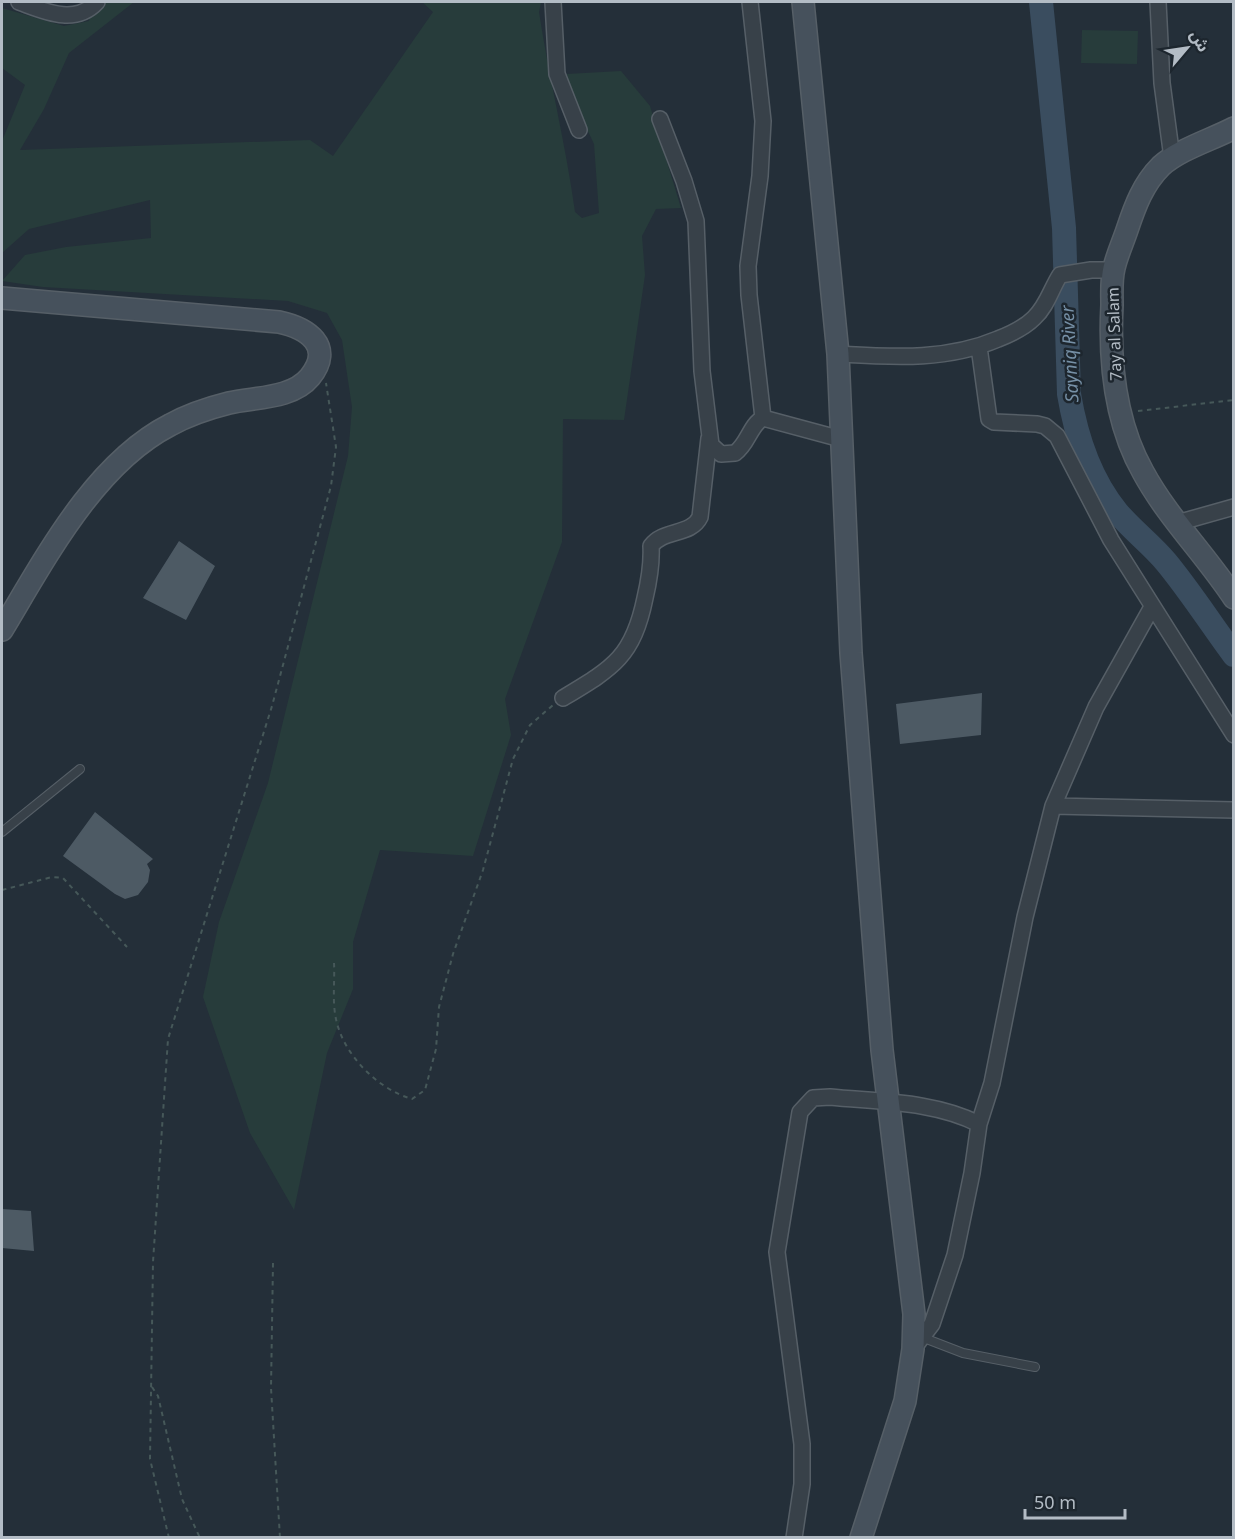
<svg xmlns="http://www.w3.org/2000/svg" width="1235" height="1539" viewBox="0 0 1235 1539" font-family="'Noto Sans','Noto Sans Arabic',sans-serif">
	<rect width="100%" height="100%" fill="#242f39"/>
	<path fill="#273c3b" d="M90,2H134L69,53L44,109L20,150L310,140L333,156L433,12L422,2H541L539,12C549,79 566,145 575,212L582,218L599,213L594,144L572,97L567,74L621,71L650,106L681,208L656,209L642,236L645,275L624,420L563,419L562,542L505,699L511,735L473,856L380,850L353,942V989L327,1053L294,1210L250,1133L203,997L219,922L268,783L348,456L352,407L342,340L327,313L288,301L43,287L2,281L25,255L66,247L151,238L150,200L29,229L2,253V141L25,85L2,68V8L64,26L89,21Z
		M1082,30L1138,31L1137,64L1081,63Z"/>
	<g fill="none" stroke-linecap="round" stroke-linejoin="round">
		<path stroke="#3a4d5f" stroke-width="24" d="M1041,2L1064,228L1069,394C1076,436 1090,479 1117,512C1132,530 1151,544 1166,562C1190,591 1211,624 1234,655"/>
	</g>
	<path fill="#4d5a64" d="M179,541L215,566L186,620L143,598Z
		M982,693L981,735L900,744L896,704Z
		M95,812L153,859L147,864L150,870L148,882L138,895L125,899L115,894L63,856Z
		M2,1209L31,1211L34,1251L2,1248Z"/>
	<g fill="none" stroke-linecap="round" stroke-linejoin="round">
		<defs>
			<path id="lane" d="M2,832L80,769
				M924,1338L963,1353L1035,1367"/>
			<path id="street" d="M19,2C44,11 75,26 97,2
				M553,2L557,74L579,130
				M750,2L763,121L760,176L748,266L749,295L763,418
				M1158,2L1162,83L1172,158
				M660,119L684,181L696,221L702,371L711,445L721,454L735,453C748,444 750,425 763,418L841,439
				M979,347L989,419L994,422L1037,424L1045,426L1057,436L1111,540L1234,735
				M838,354C893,357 946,361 998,339C1011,334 1024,328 1034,318C1047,306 1051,289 1060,275L1091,270H1113
				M1177,523L1234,507
				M563,698C613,668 633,657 645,598C649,581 652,564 651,546C663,529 691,536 700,517L709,438
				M1053,806L1234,810
				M913,1349L932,1324L955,1255L972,1173L979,1124L992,1083L1025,917L1053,806L1096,707L1152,607
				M794,1538L802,1484V1444L777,1252L800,1112L813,1098L830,1097C879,1102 934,1101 979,1124"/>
			<path id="secondary" d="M803,2L838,354L851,653L882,1050L914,1314L913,1349L905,1401L861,1538
				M1234,128C1211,140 1180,149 1161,166C1143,184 1135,206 1127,230C1123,242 1117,255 1114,268C1111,280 1112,293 1112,305C1109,362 1115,422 1143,472C1168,518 1205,554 1234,598
				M2,298L279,322C307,328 335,346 310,377C292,399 255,397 229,403C209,408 188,415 170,425C94,464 45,559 2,630"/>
		</defs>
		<use href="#lane" stroke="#565f67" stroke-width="10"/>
		<use href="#street" stroke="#565f67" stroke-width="18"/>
		<use href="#secondary" stroke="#565f67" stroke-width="24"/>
		<path stroke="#465859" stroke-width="2" stroke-dasharray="4.5 4.5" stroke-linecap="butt" d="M1138,411L1234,400
			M2,890L52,877L63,878L127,947
			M334,963C335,980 332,1001 336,1019C343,1054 377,1089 412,1099L425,1090L436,1049L439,1007L453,954L483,870L513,759L530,725L553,705
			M273,1263L271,1388L280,1538
			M152,1387L158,1396L182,1499L200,1538
			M169,1538L150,1459L153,1262L168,1039L272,706L331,486L336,447L326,383"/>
		<use href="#lane" stroke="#384149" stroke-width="8"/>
		<use href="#street" stroke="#384149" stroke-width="15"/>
		<use href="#secondary" stroke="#46515c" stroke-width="21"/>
	</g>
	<g text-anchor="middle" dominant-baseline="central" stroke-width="5" stroke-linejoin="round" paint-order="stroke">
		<g font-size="16" fill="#b3bcc5" stroke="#1d262e">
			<text transform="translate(1114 334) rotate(-92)">7ay al Salam</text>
		</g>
		<g font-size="18" font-style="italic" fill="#7690a6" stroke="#1d262e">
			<text transform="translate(1069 354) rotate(-93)">Sayniq River</text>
		</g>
	</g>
	<rect width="1235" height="1539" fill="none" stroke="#b3bcc5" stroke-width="6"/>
	<g transform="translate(1187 48) rotate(61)" stroke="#1d262e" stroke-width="4.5" paint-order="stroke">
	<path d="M0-4.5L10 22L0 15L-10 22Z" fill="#b3bcc5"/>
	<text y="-9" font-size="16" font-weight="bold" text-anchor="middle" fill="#b3bcc5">ش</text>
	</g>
	<path d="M1025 1509v9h100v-9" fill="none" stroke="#b3bcc5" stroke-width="3"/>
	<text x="1034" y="1509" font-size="18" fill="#b3bcc5" stroke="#1d262e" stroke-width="4.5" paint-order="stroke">50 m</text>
</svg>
